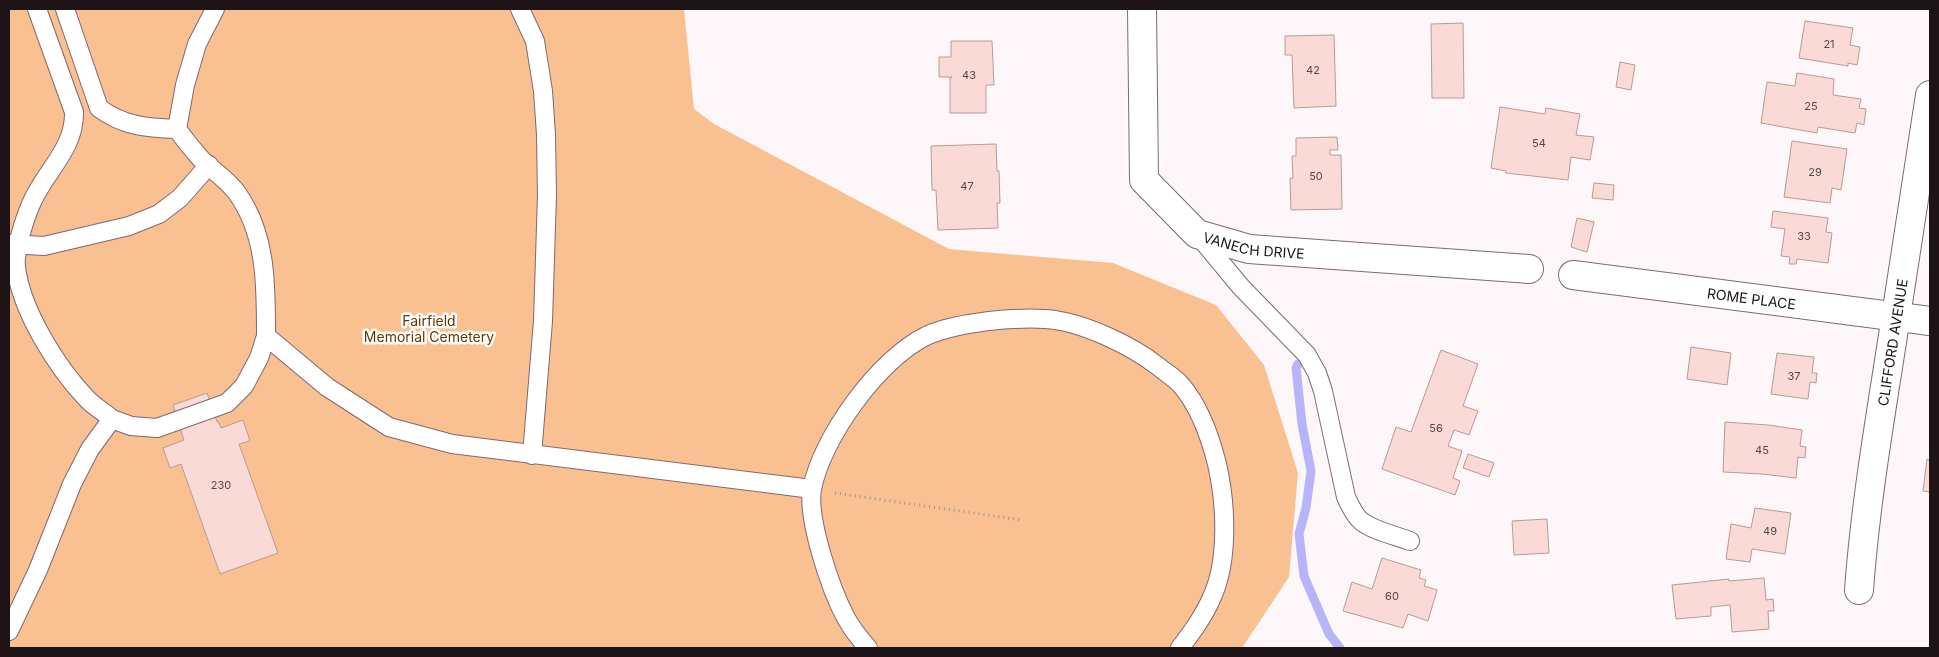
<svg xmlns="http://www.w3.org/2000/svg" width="1939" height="657" viewBox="0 0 1939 657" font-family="Inter,sans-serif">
	<rect width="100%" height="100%" fill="#fdf7f9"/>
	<path fill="#f9c091" d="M9,9H684L694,109L714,124L949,249L1113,263L1216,305L1264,365L1298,473L1289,577L1242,648H9Z"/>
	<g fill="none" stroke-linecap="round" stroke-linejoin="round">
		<path stroke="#b7b4f9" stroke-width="9" d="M1298,364L1296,368L1302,424L1311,471L1306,508L1299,534L1304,576L1329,634L1340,648"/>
	</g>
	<path fill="#fadad6" stroke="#b89a96" d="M1805,21L1853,28L1850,45L1860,47L1857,65L1848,63V66L1799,58Z
		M1463,23L1464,98H1432L1431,24Z
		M1334,35L1336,106L1294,108L1292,55H1285V36Z
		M951,41H992L994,85H986V113H950V78L952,77H939V57H951Z
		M1620,62L1635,65L1631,90L1616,87Z
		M1797,73L1834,79L1833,95L1861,99L1859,108L1866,109L1864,125L1857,123L1855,133L1818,127L1817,133L1761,123L1767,82L1795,86Z
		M1500,107L1545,114L1546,108L1580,114L1576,135L1594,137L1590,160L1571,157L1568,180L1506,173V171L1491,168Z
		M1337,137L1338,150H1330V155H1341L1342,209L1291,210L1290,178H1293L1292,156H1296V138Z
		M1792,141L1847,149L1841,190L1832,188L1830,203L1784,197Z
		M996,144L997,171H999L1000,203H997L998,228L938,230L936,190H932L931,146Z
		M1594,183L1614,185L1613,200L1592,198Z
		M1773,211L1828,218L1826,232L1832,233L1828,263L1797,259L1796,264H1789L1790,257L1781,256L1785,229L1771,227Z
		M1577,218L1594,222L1587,252L1571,247Z
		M1691,347L1731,353L1727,385L1687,379Z
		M1441,350L1478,364L1463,406L1478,411L1469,435L1454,430L1448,446L1462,451L1453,478L1460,481L1455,495L1382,469L1396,427L1411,432Z
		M1777,353L1814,357L1812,373H1817L1816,383L1810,382L1808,399L1771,394Z
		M207,393L217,422L218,421L221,428L243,420L250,441L239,444L278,553L220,574L181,464L170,468L163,448L184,440L173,405Z
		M1725,422L1768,425L1802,430L1800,446L1806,447L1805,458L1798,457L1796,478L1762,474L1723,472Z
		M1468,454L1494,463L1489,477L1463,468Z
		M1927,459L1930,460V492L1923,491Z
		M1755,508L1791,513L1785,554L1752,549L1750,562L1726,559L1731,524L1751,528Z
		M1547,519L1549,553L1514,555L1512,521Z
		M1382,558L1421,570L1419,578L1426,580L1424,586L1437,590L1428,621L1408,614L1403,628L1343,611L1352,582L1372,589Z
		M1764,578L1766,600L1773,599L1774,611H1768L1769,629L1732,632L1730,605L1711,607V616L1676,619L1672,585L1729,579V581Z"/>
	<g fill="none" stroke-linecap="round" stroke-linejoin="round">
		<defs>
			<path id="lane" d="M37,9L74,112C75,149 45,171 31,204C25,218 14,251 16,267C21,310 57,368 88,400C95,407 104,412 112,419
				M65,9L99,108C123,126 147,128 177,129
				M215,9L197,44L185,85L177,129C184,139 192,149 201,159C213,171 227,179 237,193C267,235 266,287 266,336L327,387L389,427L452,444L812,489
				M520,9L535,41L543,91L546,135L547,195L543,321L532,455
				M1197,234L1241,287L1307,355L1317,373L1323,391L1346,497C1350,505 1354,515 1361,521C1374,531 1394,535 1410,541
				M9,244L44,246L129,226L159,214L180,198L209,165
				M9,631L38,570L72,484L90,449L112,419L131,426L157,428L227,403L244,386L259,358L266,336
				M868,648C860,639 852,629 846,618C831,590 807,520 812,489C822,437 879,359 926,336C946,327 968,324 989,321C1008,319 1027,318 1045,319C1081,321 1131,345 1159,367C1166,373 1175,378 1181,385C1200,407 1210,436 1217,464C1226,503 1229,560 1212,597C1204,616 1192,632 1180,648"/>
			<g id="street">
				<path id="s1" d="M1142,9L1144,180L1197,234L1249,249L1529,269"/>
				<path id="s2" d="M1573,275L1930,321"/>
				<path id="s3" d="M1859,590C1866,496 1882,408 1896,316C1908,242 1919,168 1930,95"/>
			</g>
		</defs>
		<use href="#lane" stroke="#816771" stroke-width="20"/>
		<use href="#street" stroke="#816771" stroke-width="30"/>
		<path stroke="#9e9699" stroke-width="3" stroke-dasharray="1 4" stroke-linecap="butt" d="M835,493L1022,520"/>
		<use href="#lane" stroke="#fff" stroke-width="18"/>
		<use href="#street" stroke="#fff" stroke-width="28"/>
	</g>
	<g text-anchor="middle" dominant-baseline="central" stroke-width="5" stroke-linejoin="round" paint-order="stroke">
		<g font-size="11" fill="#554648">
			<text x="1829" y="44">21</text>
			<text x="1313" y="70">42</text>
			<text x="969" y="75">43</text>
			<text x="1811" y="106">25</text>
			<text x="1539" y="143">54</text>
			<text x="1815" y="172">29</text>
			<text x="1316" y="176">50</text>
			<text x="967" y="186">47</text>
			<text x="1804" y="236">33</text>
			<text x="1794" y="376">37</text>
			<text x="1436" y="428">56</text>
			<text x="1762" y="450">45</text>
			<text x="221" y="485">230</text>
			<text x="1770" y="531">49</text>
			<text x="1392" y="596">60</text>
		</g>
		<g font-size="14" fill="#1e1418" stroke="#fff">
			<text stroke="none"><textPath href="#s1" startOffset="305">VANECH DRIVE</textPath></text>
			<text stroke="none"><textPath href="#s2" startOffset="180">ROME PLACE</textPath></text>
			<text stroke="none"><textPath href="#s3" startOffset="250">CLIFFORD AVENUE</textPath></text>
		</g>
		<g font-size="14" fill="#663700" stroke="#fff">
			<text x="429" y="320">Fairfield<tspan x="429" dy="16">Memorial Cemetery</tspan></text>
		</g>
	</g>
	<rect width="1939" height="657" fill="none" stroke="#1e1418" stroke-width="20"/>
</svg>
